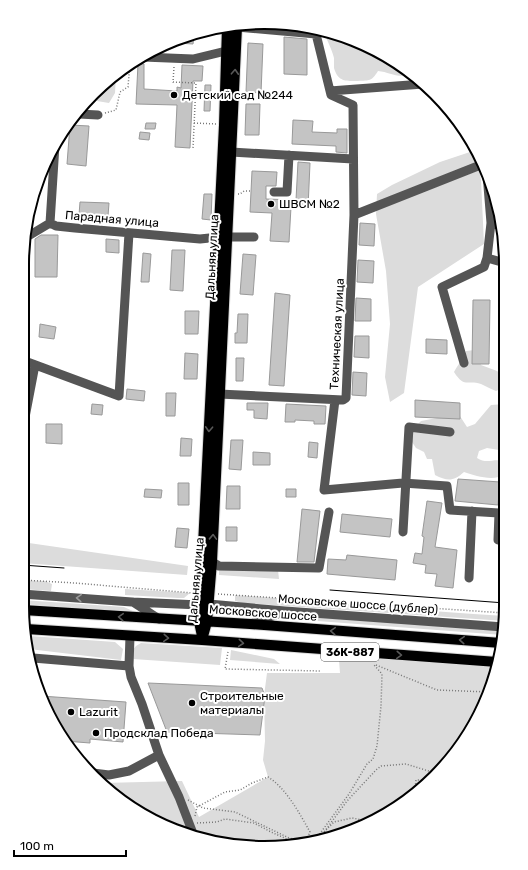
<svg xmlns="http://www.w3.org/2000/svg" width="528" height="870" viewBox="0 0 528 870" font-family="Rubik,sans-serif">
	<rect width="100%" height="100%" fill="#fff"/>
	<path fill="#dcdcdc" d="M324,32L399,63L410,73L408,75C397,78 389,72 378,71C371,82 370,80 358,81C346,81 338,82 334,68C334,65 334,61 334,58C332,49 327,41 324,32Z
		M116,76L115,93L109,103L97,101L98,95Z
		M476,150L481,180L484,244L418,287L404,393L390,402L385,377L390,324L386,271L376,214L377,194L392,185L440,162Z
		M475,350L481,365L497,371L503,376L505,375V387L496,391C490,389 486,386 481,384C467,379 465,389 454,372C458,364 464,359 466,351Z
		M505,404V451L487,448L479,451L477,458C488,465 494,457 505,462V474C494,482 476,476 464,472C453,482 447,481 435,475L432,459H427L424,452L416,448L412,442L411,434L415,427L421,421L437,418L443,413H458L467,427L475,424L491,405Z
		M22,542L188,566L187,575L22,563Z
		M219,566L278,570L279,579L219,575Z
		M22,580L45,581L52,584L51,591L22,589Z
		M125,589L190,593L184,598H178L125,595Z
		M235,595C325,601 415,611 505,616V621L242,603L235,601Z
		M22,600L124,607L135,612L22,604Z
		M286,615L504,630L503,635L278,618Z
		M30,636L115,642L123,649L121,660L29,649L27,637Z
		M141,643L222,648L220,665L133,659L132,651L136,646Z
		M231,650L274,659L280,664L230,660Z
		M380,654L497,662L493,684L465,741L411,798L342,835L264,848L186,835L129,807L103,783L182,781L199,817L268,777L263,760L265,741L264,696L267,673H340L339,660Z"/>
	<path fill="#c4c4c4" stroke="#999" d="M194,36L193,44L177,43Z
		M284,37L307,39V75L284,74Z
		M248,43L263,44L261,93L246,92Z
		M138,64H144V89L177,91V87L181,88L182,65L203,66L202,81H193L190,148L175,147L177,105L136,104Z
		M205,85H211L210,111H204Z
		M246,104H260L259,135H245Z
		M293,120L313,121L312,132L337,133V129H347V153L336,152V146L292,144Z
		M146,123H156L155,129H145Z
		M70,125L89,126L86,166L67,164Z
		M140,132L150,133L149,140L139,139Z
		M298,162L310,163L308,208L291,207L289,242L270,241L272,213L250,212L252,171L277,172L276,186H266V199L296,200Z
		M204,194H212L211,220L202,219Z
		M80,202L109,203L108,216H103L102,220L84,219V215H79Z
		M360,223L375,224L374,246L359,245Z
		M41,235H58L57,277H35V239Z
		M106,239L119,240V253L106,252Z
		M172,250H185L183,291L170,290Z
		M143,253L151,254L149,282H141Z
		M243,254L256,255L253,295L240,294Z
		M358,260L374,261L373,283L357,282Z
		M275,293L290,295L284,386L269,385Z
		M356,298L371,299V321H355Z
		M473,300H490L489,364H472Z
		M185,311H199L198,334H185Z
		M238,314H248L247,343H235V333H237Z
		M40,324L56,327L54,339L39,337Z
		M355,336H369V358L354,357Z
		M426,339L447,340V354L426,353Z
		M185,353L198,354L197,379H184Z
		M236,358H244L243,381H236Z
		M353,372L367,373L366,396L352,395Z
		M127,389L145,391L144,401L126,399Z
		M166,393H176L175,416H166Z
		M415,400L460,403V419L415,417Z
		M247,403H268L267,419L254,418V410H247Z
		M92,404L103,405L102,415L91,414Z
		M286,404L326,406L325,424H314V421L295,420V422H285Z
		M46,424H62V444L46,443Z
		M181,438L192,439L191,456H180Z
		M231,440H243L241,470L229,469Z
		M309,442L318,443L317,458L308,457Z
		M253,452L270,453V465H253Z
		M458,479L500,482L498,505L455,501Z
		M178,483H189V505H178Z
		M227,486H240V509H226Z
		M145,489L162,490L161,498L144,497Z
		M286,489H296V497H286Z
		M427,501L442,503L435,547L457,550L453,588L435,586L437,574L425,573L426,565L413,563L415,553L422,554L424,537L422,536Z
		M302,509L320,511L314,562H297Z
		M342,514L392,519L390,537L340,532Z
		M226,527H237V541H226Z
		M177,528L189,529L187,548L175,547Z
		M503,554H505V574L499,573Z
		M347,555L397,560L395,580L327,574L328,559L346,560Z
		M148,683L262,688L265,696L260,735L167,732Z
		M41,696L126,702L123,742L90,739V743L65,741Z"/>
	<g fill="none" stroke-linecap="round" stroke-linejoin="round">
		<defs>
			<path id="major" d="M23,610L250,624L501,643
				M26,629L202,640L497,662
				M202,636L199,622L200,605L224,125L227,27
				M202,640L207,622L212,562L237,27"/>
		</defs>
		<use href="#major" stroke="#dbdbdb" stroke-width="12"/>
		<path stroke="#777" stroke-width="1.5" stroke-dasharray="1 2" stroke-linecap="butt" d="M174,67L173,82L196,83L193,148
			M105,113L116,110L120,92L128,87L130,63
			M194,123L216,124
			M238,194H240L244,191H251
			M22,580L75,583L192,593
			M218,594L505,613
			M228,652L225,669L321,671
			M376,665L437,690L489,692
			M419,790L415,789L416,780H428
			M414,795L415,789
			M188,800L203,808L235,812L289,838L303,842
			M195,816L197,807L199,806L225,792L240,790L252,783L268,777C286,788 300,814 310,832L306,841
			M197,823L217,822L225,819L254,823L271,832L296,843
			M324,832L334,822L352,818L368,821
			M316,839L349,794L367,764L373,759L377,746L381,706L382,674L374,665
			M319,839L347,801L376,770L381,766L406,764L435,773"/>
		<path stroke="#555" stroke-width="9" d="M143,57L193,59L226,51
			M330,91L423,84
			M79,114L98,115
			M55,145L50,223L56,226L75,228L200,239L219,237H254
			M231,152L353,159
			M487,174L491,223L501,226
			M274,192H287L289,155
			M354,215L483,164
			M491,223L487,258L505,263
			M22,296L25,238L50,223
			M22,360L119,396L129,233
			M464,363L442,287L484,267L487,258
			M219,394L343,400L346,398L354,215L353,105L331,95L316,34L237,27
			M335,400L324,490L403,483L447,486L450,510L499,513L498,540
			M22,433L35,365
			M403,532L409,427L450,432
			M212,562L219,566L319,568L329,512
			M469,578L472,511
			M22,594L132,602L200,605
			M133,602L159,619
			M209,604L285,611L504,627
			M251,624L283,612
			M130,636L129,666L131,677L142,704L159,755L179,797L194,836
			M31,660L33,658L129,666
			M93,773L109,775L129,771L159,755"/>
		<use href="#major" stroke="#000" stroke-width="10"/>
		<path stroke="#000" stroke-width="1" d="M22,565L64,568
			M330,590L505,603"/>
	</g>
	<defs><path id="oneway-chevron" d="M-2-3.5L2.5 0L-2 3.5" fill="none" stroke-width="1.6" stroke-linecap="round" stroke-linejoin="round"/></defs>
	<g stroke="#595959">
		<use href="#oneway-chevron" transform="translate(235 72) rotate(-87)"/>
		<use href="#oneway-chevron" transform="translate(209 429) rotate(93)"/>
		<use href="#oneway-chevron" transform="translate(213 537) rotate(-88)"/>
		<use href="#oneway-chevron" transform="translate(121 617) rotate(-176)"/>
		<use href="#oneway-chevron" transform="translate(333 631) rotate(-176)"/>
		<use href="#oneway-chevron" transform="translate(166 638) rotate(4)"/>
		<use href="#oneway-chevron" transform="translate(462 640) rotate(-176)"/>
		<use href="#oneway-chevron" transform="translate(241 643) rotate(5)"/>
		<use href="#oneway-chevron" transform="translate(399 655) rotate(4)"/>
	</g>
	<use stroke="#999" href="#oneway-chevron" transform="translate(79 598) rotate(-176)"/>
	<g fill="#000" stroke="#fff" stroke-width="1.5">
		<circle cx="174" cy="95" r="4"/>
		<circle cx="271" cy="204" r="4"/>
		<circle cx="192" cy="703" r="4"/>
		<circle cx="71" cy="712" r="4"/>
		<circle cx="96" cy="733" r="4"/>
	</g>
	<g text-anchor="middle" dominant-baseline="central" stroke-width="4" stroke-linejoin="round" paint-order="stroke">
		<rect fill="#fff" stroke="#4c4c4c" stroke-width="1" x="321" y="643" width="58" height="18" rx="3"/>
		<g font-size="11" font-weight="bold" fill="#000">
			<text x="350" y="652">36К-887</text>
		</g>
		<g font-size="12" fill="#000" stroke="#fff" text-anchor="start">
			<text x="182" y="95">Детский сад №244</text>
			<text x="279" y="204">ШВСМ №2</text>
			<text x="200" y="696">Строительные<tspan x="200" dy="14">материалы</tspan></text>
			<text x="79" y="712">Lazurit</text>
			<text x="104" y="733">Продсклад Победа</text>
		</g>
		<g font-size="12" fill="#000" stroke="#fff">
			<text transform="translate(112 219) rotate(5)">Парадная улица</text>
			<text transform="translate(212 257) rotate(-87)">Дальняя улица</text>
			<text transform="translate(337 334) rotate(-87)">Техническая улица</text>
			<text transform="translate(196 580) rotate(-85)">Дальняя улица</text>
			<text transform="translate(358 604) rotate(4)">Московское шоссе (дублер)</text>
			<text transform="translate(263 613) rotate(4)">Московское шоссе</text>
		</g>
	</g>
	<path d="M0 0H528V870H0ZM264 29H264A235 235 0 0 1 499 264V606A235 235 0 0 1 264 841H264A235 235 0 0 1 29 606V264A235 235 0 0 1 264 29Z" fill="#fff" fill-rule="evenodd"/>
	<path fill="none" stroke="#000" stroke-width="2" d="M264 29H264A235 235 0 0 1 499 264V606A235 235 0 0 1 264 841H264A235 235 0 0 1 29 606V264A235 235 0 0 1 264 29Z"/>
	<path d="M14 850v6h112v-6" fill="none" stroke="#000000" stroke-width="2"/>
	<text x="20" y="850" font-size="12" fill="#000000" stroke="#ffffff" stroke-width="3" paint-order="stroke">100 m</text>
</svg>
